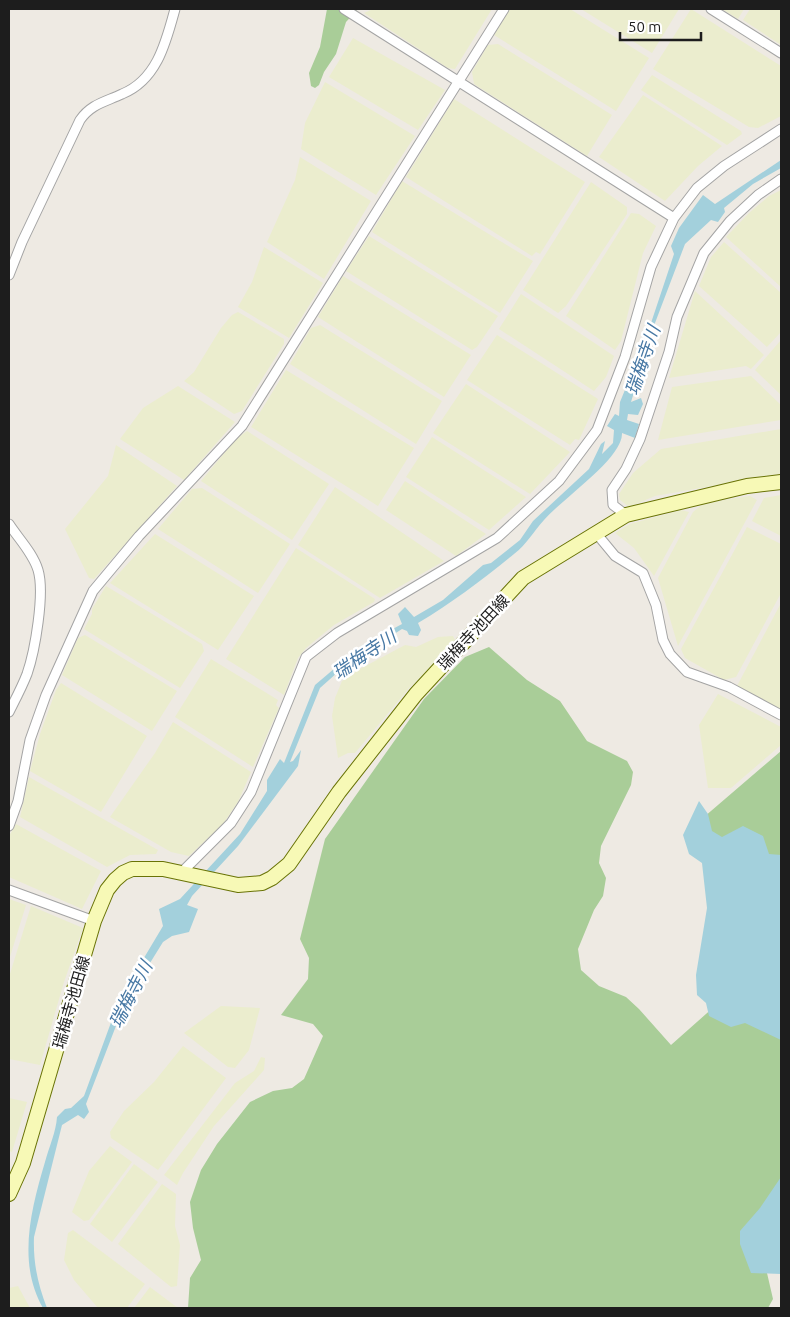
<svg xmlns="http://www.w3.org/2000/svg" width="790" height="1317" viewBox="0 0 790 1317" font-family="Ubuntu,'Noto Sans JP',sans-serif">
	<rect width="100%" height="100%" fill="#eeeae3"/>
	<path fill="#ebedce" d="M373,9H492L455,69L448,68L364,13Z
		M510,9H570L649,58L616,111L494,35Z
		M581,9H679L652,53Z
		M691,9L781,66V116L758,128L749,127L653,69Z
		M722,9H744L738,19Z
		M750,9H781V45L743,20Z
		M353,38L445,90L418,130L329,77Z
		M498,44L612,115L587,156L474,84L472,72L488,45Z
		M652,75L741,131L742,134L727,145L641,90Z
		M325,82L415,136L376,195L301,149L305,123Z
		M643,95L722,146L698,166L665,201L599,157Z
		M454,99L585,182L540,254L536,252L532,256L406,177Z
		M300,157L371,201L324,279L267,242L295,180Z
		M402,181L533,261L500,313L372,232Z
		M591,182L627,207V214L566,306L558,313L523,290Z
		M781,190V287L726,237L749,213L769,196Z
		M631,213L639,214L656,226L643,253L621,341L615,350L566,316Z
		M369,236L498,316L477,347L472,350L346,271Z
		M724,242L781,293V332L767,347L699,286L711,257Z
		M264,247L323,283L289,338L238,307L252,282Z
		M343,276L471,355L444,397L318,317Z
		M695,291L764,355L751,369L746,366L669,378Z
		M521,294L614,356L606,377L594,391L499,329Z
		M238,312L284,339V344L242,411L234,414L184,381L194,372L221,328L232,315Z
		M320,325L442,401L416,444L290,364L311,328Z
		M497,335L598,399L579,440L575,439L570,445L467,380Z
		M781,340V395L755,370Z
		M286,370L414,448L378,506L251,427Z
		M751,376L781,405V420L658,440L672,387Z
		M466,384L570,452L530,494L433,433Z
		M178,386L235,422L184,480L120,439L143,408Z
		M781,429V474L655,496L629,507L620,500L619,494L633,473L661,449Z
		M247,431L329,484L292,540L201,481L236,439Z
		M432,437L526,497L489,530L406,477Z
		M116,445L177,486L94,579L89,578L65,529L108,476Z
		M405,481L486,534L456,556L386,510Z
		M335,487L444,561L380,598L298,545Z
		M202,488L290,544L258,593L158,529L192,489Z
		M781,495V536L752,521L764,498Z
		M750,496L757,500L678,646L658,578L693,512L704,503Z
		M681,510L689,512L654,576L634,548L615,533L630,524Z
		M747,527L781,544V593L736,677L724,680L685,658L681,649Z
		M155,534L254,596L218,650L110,583Z
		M296,548L375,599L374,602L334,625L306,648L298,658L284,695L226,659Z
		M106,586L202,644L204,651L180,688L84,629L92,614V609Z
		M781,603V710L737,686Z
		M85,635L177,691L152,731L62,675L78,638Z
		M453,636L455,640L425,675L410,687L355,753H348L338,758L332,716L335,698L342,681L358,670L405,645L416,647L438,637Z
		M211,659L278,700L276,705L279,708L253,767L175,717Z
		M61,683L147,736L101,812L30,771L40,734L56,690Z
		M718,694L781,727V745L731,788H708L699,725Z
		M173,722L251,772L238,802L223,824L189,856L171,852L110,817L155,753Z
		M29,777L158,850L156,854L130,855L107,867L20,817Z
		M16,824L101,871L82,909L9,877V836Z
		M9,899L26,905L9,960Z
		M31,906L83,928L64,982L40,1065L9,1059V977Z
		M221,1006L260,1008L249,1050L235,1068L228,1067L184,1033Z
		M183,1046L226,1078L158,1170L111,1138L110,1132L124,1111L154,1082Z
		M261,1057L265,1058L264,1070L214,1126L183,1173L177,1185L164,1175L235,1083L254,1071Z
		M9,1098L27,1102L12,1152L9,1151Z
		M110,1146L132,1162L89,1220L84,1221L72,1212L89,1171Z
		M134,1164L158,1182L112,1242L90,1224Z
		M162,1184L176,1194L175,1226L180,1245L177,1286L171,1287L118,1244Z
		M73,1230L145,1284L127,1308H98L74,1280L64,1260L68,1233Z
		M18,1286L30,1308H9V1288Z
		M150,1287L178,1308H134Z"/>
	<path fill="#a9cd98" d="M327,9H358L346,22L336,54L324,72L319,85L315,88L311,86L309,73L320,47Z
		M489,647L527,680L560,701L587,741L627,761L633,772L631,785L601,846L599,863L606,878L603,896L594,910L578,949L581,970L599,986L626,997L639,1009L671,1045L724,998L781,1019V1206L758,1234L773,1299L768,1308H188L190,1278L201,1260L193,1228L190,1202L201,1170L217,1144L250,1102L273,1091L292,1088L304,1079L323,1036L313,1024L281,1015L308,979L309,958L300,939L325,839L424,699L465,657Z
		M781,751V864L715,840L704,817Z"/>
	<path fill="#a3d0dc" d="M781,160V168L753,184L724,208L725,212L718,222L711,220L685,244L655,323L631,402L641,398L643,404L638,415L628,414L627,420L639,424L635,438L622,433C623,458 564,497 544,520C533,532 527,544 514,554C483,579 452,603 418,623L421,630L418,636L409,635L407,631L402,629L347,664L320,688L290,762L293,761L301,750L298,766L238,846L192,896L187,905L198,909L189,932L172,936L163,942L124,1005L86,1104L89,1112L84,1119L78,1115L62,1125L34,1237C33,1263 38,1285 47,1308H43C17,1263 31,1209 45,1162C49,1147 56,1132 57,1117L65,1109L71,1108L84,1096L120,998L163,926L159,909L180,899L240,834L267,791V780L280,759L284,763L315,685L361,646L402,624L398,614L405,607L414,617L443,600L483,565L491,563L520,540L533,521L589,469L601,444L605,441L602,454L613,443L614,430L607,426L615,414L619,416L620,402L645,341L674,254L671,246L679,228L703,195L715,204Z
		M699,801L708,814L712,831L722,837L743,826L763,836L769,854L781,855V1040L745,1023L731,1027L709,1016L706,1003L697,995L696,975L707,908L702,863L689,854L683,835Z
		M781,1177V1274L751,1273L740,1244V1231L760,1208Z"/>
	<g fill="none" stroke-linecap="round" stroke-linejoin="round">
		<defs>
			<path id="street" d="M344,9L674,218
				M711,9L781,53
				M9,275L22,242L80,120C91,104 105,102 122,94C157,80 166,42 175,9
				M626,515L613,505L612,490L626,469L640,439L669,352L677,317L704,253L730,221L758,195L781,179
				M9,524C18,538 33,553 38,570C45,593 35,651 27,674C22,687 15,700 9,712
				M596,533L615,556L643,573L656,605L663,640L670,654L687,672L729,687L781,715
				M9,826L18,801L30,740L46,695L93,591L139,536L242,426L504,9
				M182,872L231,823L251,792L306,657L337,633L497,538L559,481L597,430L625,357L651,267L674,218L697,188L724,166L781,129
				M9,890L94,921"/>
			<path id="secondary" d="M9,1194L23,1163L94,921L107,890L115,880L123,873L132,869H163L238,885L262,883L272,878L289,864L339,792L416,694L523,578L626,515L747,486L781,482"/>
		</defs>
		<use href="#street" stroke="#a4a4a4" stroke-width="11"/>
		<use href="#secondary" stroke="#697306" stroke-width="16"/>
		<use href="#street" stroke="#fff" stroke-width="9"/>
		<use href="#secondary" stroke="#f7f9b6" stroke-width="14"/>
	</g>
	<g text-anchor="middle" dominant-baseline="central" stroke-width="5" stroke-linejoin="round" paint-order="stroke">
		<g font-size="16" fill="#1d1d1d" stroke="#fff">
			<text transform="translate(473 632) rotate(-47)">瑞梅寺池田線</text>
			<text transform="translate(71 1002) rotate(-74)">瑞梅寺池田線</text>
		</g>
		<g font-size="18" font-style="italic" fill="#4778a4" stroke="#fff">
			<text transform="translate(642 360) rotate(-71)">瑞梅寺川</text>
			<text transform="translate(364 654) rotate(-34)">瑞梅寺川</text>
			<text transform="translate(130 994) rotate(-63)">瑞梅寺川</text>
		</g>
	</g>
	<rect width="790" height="1317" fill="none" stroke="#1d1d1d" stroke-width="20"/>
	<path d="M620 32v8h81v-8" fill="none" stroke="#1d1d1d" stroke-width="2.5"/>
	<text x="628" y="32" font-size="15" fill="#1d1d1d" stroke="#ffffff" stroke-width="4" paint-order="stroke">50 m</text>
</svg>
